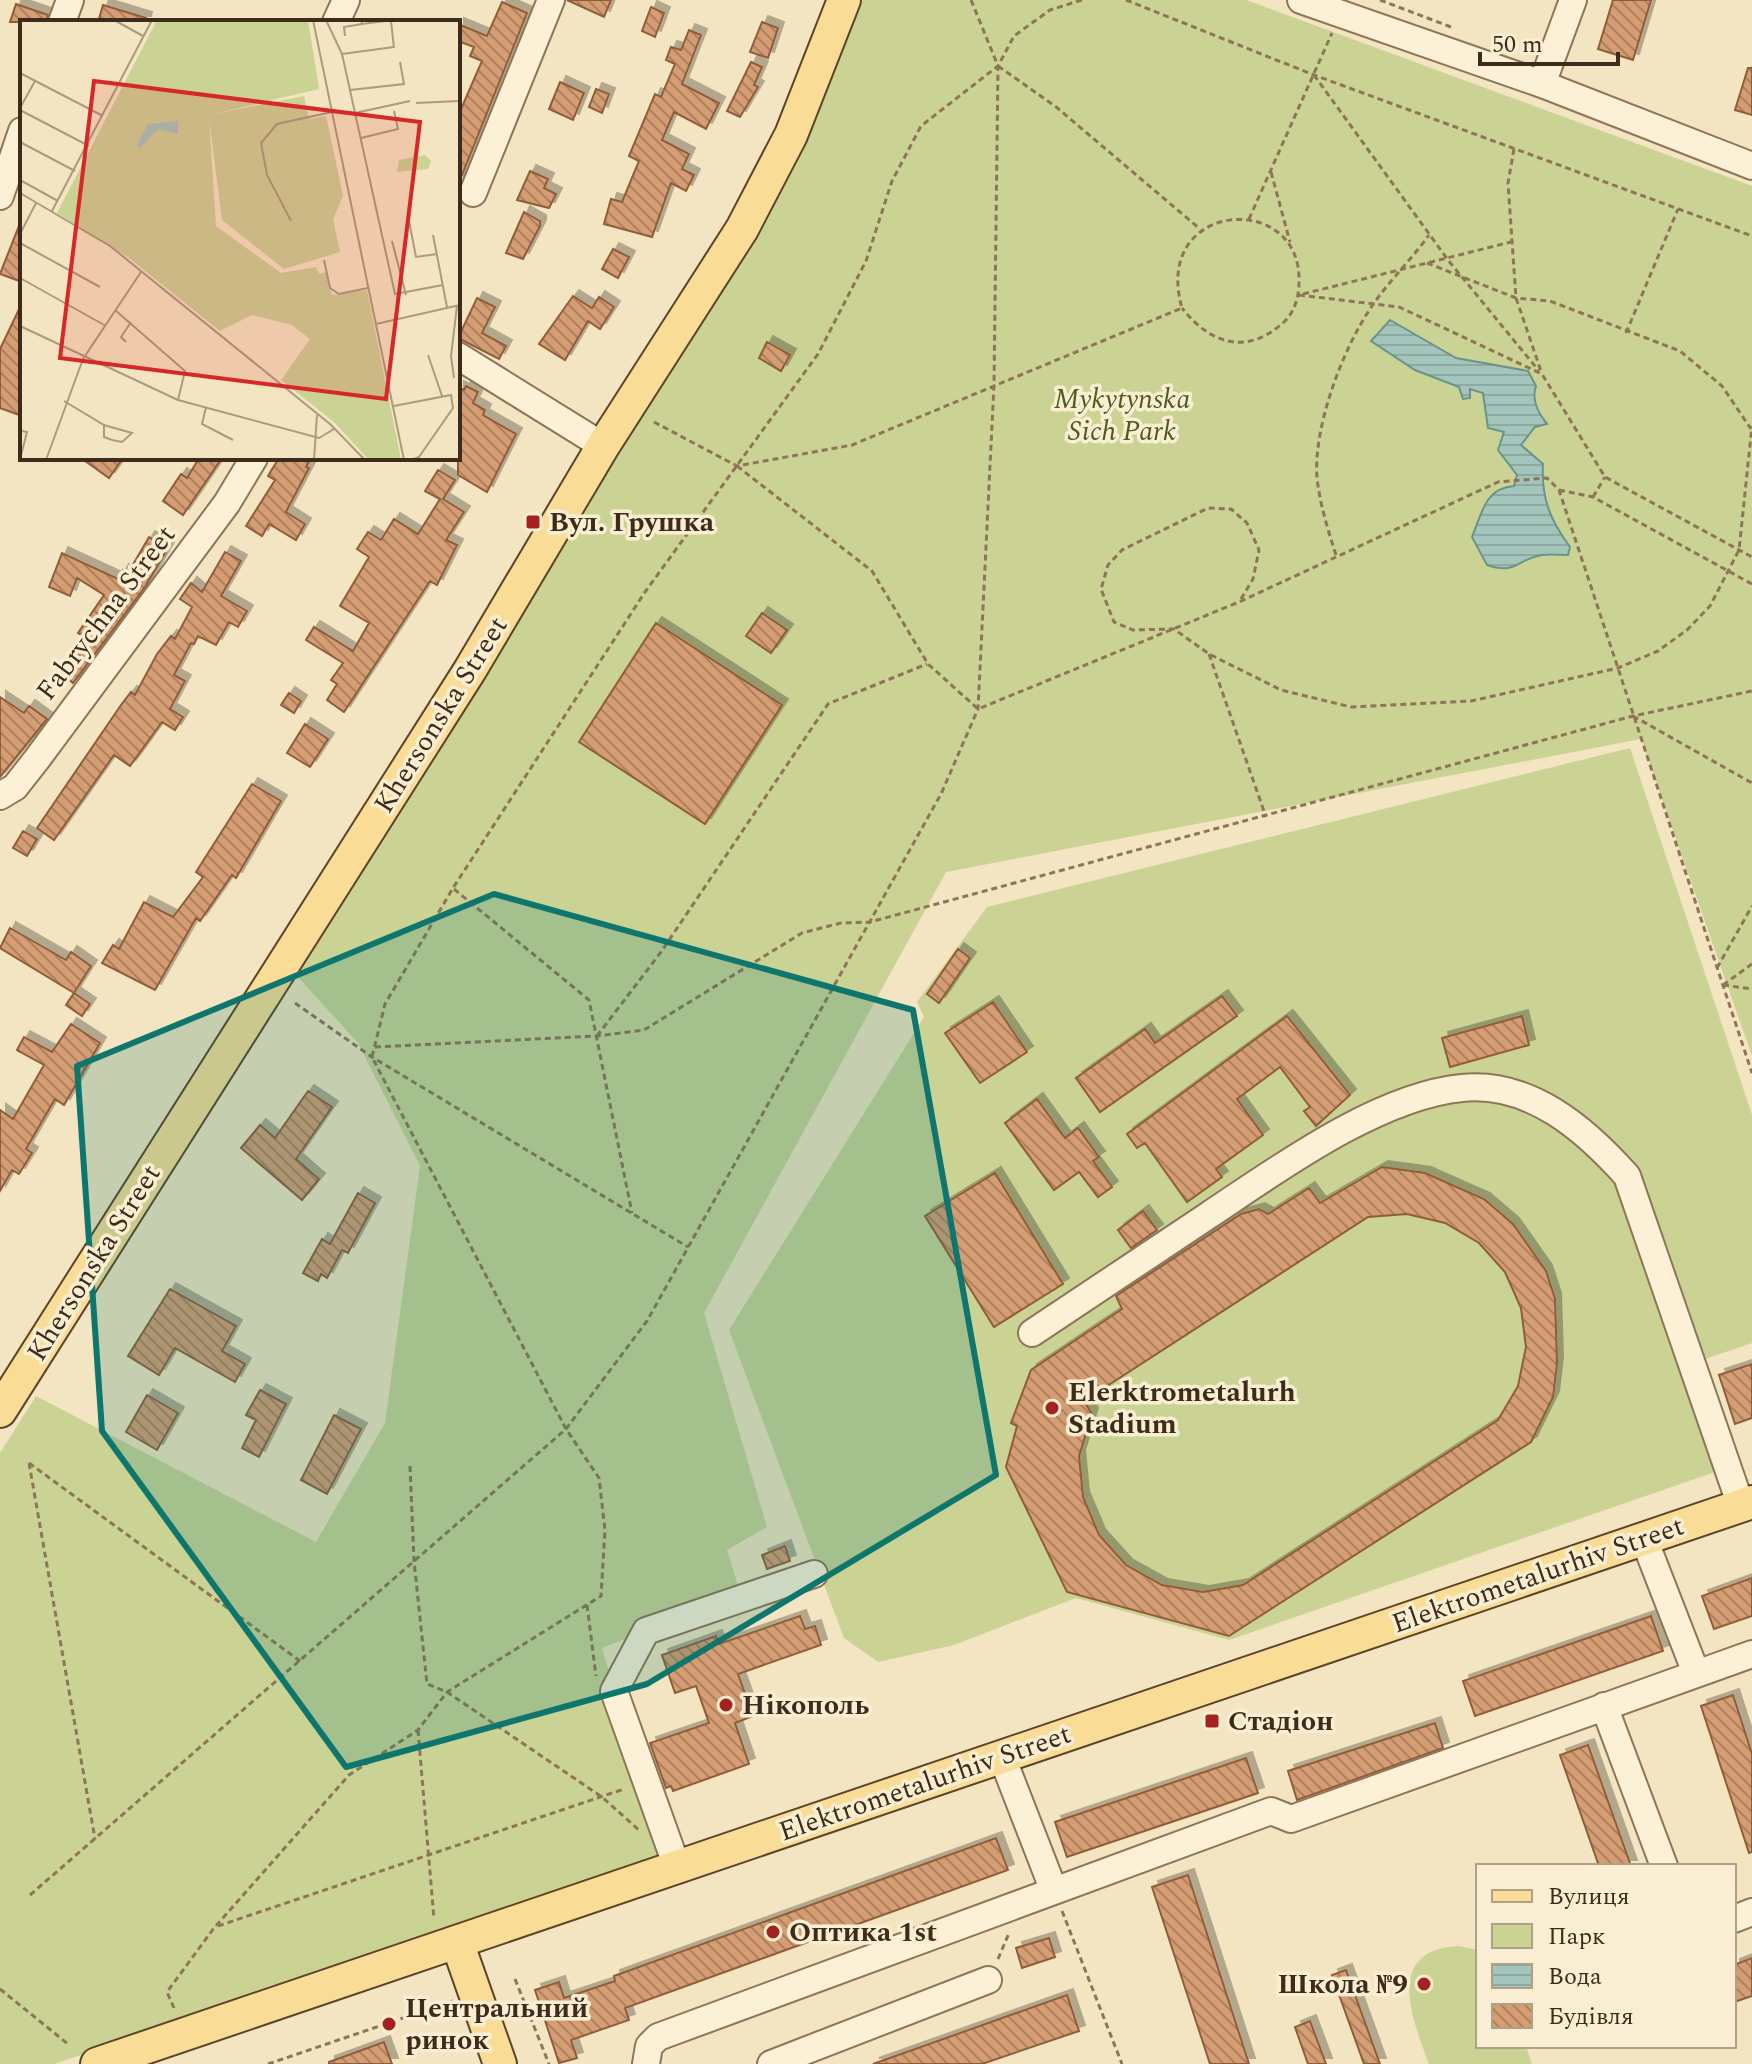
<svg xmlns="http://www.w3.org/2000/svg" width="1752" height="2064" viewBox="0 0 1752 2064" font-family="Spectral,serif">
	<defs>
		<pattern id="water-rules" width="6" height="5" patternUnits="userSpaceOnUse" patternTransform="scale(2)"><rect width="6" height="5" fill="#a4c5bc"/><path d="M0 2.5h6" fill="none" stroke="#8ea9a1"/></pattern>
		<pattern id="building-back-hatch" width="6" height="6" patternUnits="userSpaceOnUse" patternTransform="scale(2)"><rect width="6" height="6" fill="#d59d73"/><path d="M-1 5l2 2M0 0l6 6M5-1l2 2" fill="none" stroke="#ae805e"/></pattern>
		<filter id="shadow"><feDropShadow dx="6" dy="-6" stdDeviation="0" flood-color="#0004"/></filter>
	</defs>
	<rect width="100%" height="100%" fill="#f3e5c1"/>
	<path fill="#cad294" d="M854,0H1246L1752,186V1056L1641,739L946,872L704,1313L767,1527L727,1550L741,1595L602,1648L664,1862L54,2064H0V1453L36,1396L316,1542L385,1423L420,1166L358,1043L297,976L677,355Z
		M1630,748L1752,1115V1343L1679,1368L1715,1472L1229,1640L1076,1598L954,1645L878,1662L844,1638L729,1330L924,1017L917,1002L987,907Z
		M1458,1946L1478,1950V2046H1526L1532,2064H1429C1413,2021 1383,1950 1458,1946Z"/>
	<path fill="url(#water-rules)" stroke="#6a948a" stroke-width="2" d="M1390,320L1456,358L1528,371L1536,386C1531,400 1538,413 1547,424L1535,427L1521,445L1543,464C1541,498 1550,520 1570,547L1568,555C1560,555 1550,554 1542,555C1517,559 1517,575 1487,565L1472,537C1482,513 1485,488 1514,486L1517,475L1498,450L1504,432L1488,428L1483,393L1470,389V398L1463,399L1459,387L1415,370L1371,341Z"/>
	<path fill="url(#building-back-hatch)" stroke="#905d3a" stroke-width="2" fill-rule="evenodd" filter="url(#shadow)" d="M567,0H611L604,17Z
		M1613,0H1651L1633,60L1598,49Z
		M502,2L527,13L458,185V116L482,61L470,56L474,47L458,41V24L487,36Z
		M16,4L48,15L46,22H10Z
		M103,5L146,18L145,22H98Z
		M651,7L664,13L655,37L642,31Z
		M762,22L778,28L768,58L750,52Z
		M689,30L701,35L682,84L719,103L706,129L674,112L662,140L689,154L682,169L694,175L686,191L671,183L652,237L604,224L611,199L622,202L639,161L629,156L655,94L661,97L675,64L666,60L671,47L681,50Z
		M751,62L762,67L754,85L758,87L740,117L727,111Z
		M1748,68H1752V115L1735,110Z
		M560,82L584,93L573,120L549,109Z
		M596,89L609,94L602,113L589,107Z
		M530,171L548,179L544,188L556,194L549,208L517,200Z
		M524,212L540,221V226L523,259L506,253Z
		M22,218V282L0,274Z
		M613,249L629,257L618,278L602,269Z
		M573,296L592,308L599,297L614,307L600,329L588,321L565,360L539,344Z
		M477,298L495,307L482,333L506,346L499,359L458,338Z
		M22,303V416L0,408V349Z
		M767,342L790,355L781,371L759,358Z
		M466,386L478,392L473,403L485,410L483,415L516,434L487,492L458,475V387L464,390Z
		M81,458H123L109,478Z
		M199,458H222L183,515L163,501L181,474L187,478Z
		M279,458H311L306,467L309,468L286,512L305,524L296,540L269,524L262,536L246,526L275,480L268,476Z
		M438,470L455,480L443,499L464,512L446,540L457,545L437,585L430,581L344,712L327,700L337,684L331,680L343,663L306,640L314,627L353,651L369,623L340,606L369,557L357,549L368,532L381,540L394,519L418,534L440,499L425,491Z
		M149,537L168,548L145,587L73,683L61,673L87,639L78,633L104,595L77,578L70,596L49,587L62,553L118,579L123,570L128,573Z
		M225,552L241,561L221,596L247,611L238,627L229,622L216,645L198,636L194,644L191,643L174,675L185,681L170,709L183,717L175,730L162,722L130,766L114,755L54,840L37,828L121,705L131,692L135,695L157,654L171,636L175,639L192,607L180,599L191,583L202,592Z
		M762,613L787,630L771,653L746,636Z
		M656,623L782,705L705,824L579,742Z
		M289,693L301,701L294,713L281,705Z
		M0,697L24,713L29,706L47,719L0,777Z
		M305,724L328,739L310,767L287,753Z
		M252,784L281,801L236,878L232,875L200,921L196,918L155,990L102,963L113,945L119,949L144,902L173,917L203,877L196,872Z
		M23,831L37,839L27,856L13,848Z
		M10,928L66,960L71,952L91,966L74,993L0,948Z
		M958,949L970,958L939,1003L927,994Z
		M74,993L90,1004L82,1016L66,1005Z
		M1222,996L1237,1016L1100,1112L1076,1078L1145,1029L1155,1043Z
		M993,1002L1027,1052L980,1083L945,1033Z
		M1287,1016L1350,1095L1316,1126L1304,1111L1310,1107L1280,1067L1237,1099L1263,1135L1216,1169L1222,1177L1187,1202L1145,1143L1137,1148L1127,1134Z
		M1522,1016L1529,1045L1450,1067L1442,1038Z
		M71,1024L100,1043L64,1105L55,1099L26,1149L32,1153L19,1174L12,1170L0,1191V1110L13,1119L44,1065L17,1050L24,1037L52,1052Z
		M308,1091L332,1107L296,1159L319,1179L302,1200L241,1148L260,1125L275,1138Z
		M1037,1099L1065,1138L1078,1128L1099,1157L1093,1161L1112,1187L1098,1197L1079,1172L1054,1190L1005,1123Z
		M1382,1167L1425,1173L1484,1199L1513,1224L1546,1271L1555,1299L1557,1363L1553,1397L1531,1442L1229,1636L1067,1592L1006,1467L1017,1426L1011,1423L1031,1370L1122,1309L1116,1296L1241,1214L1259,1209L1268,1214L1309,1188L1320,1203ZM1407,1214L1445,1223L1479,1243L1505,1272L1521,1308L1526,1347L1518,1386L1498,1420L1243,1585L1203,1592L1162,1585L1126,1565L1099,1535L1083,1497L1079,1456L1092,1414L1084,1401L1368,1217Z
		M995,1173L1063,1284L994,1327L925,1216Z
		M358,1193L375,1203L348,1253L342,1250L327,1278L321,1274L318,1281L303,1273L322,1239L330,1244Z
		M1143,1211L1157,1230L1131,1248L1118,1230Z
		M170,1289L236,1326L222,1351L245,1364L235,1382L175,1348L159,1375L128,1356Z
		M1752,1364V1418L1735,1424L1719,1375Z
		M260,1390L286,1404L259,1457L242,1448L256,1420L246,1415Z
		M147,1395L178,1413L157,1450L126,1432Z
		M334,1415L361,1429L327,1494L301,1480Z
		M785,1546L790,1561L767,1569L762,1555Z
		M1752,1578V1616L1714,1629L1702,1596Z
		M800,1616L805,1629L815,1626L821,1645L738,1674L753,1716L735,1723L749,1764L673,1791L671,1786L666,1788L650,1743L709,1723L696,1686L675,1693L662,1655L716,1636L719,1644Z
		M1651,1616L1663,1651L1475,1716L1463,1681Z
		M1733,1695L1752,1754V1852L1749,1853L1701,1706Z
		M1435,1723L1443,1748L1297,1800L1288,1771Z
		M1588,1745L1631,1866H1599L1560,1755Z
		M1246,1758L1258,1793L1067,1857L1055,1822Z
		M996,1838L1008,1870L625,2008L629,2020L571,2040L577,2058L559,2063L535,1990L559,1982L564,1998L615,1981L614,1976Z
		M1188,1875L1249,2064H1210L1152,1887Z
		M1049,1938L1055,1957L1022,1968L1016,1948Z
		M1752,1958V1996L1734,2002V1965Z
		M1346,1970L1380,2064H1364L1332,1975Z
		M1067,1995L1079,2031L982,2064H873Z
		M1310,2021L1326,2064H1308L1295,2027Z
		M384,2042L392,2064H329V2062Z"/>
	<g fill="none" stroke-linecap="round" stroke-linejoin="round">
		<defs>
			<path id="minor" d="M1301,0L1542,84L1752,166
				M62,22L70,0
				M336,22L346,0
				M1542,84L1573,0
				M473,193L551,0
				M0,196L22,131
				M458,356L603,446
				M0,796L15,787L37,759L227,503L254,458
				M1032,1333C1091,1294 1150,1254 1209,1215C1278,1169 1378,1096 1462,1088C1530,1081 1585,1129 1627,1176L1741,1506
				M1644,1539L1696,1673
				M1604,1706L1664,1866
				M1002,1757L1054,1891
				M677,1867L614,1691L646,1631L814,1574
				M1734,1919L1752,1912
				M646,2064L649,2046L658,2037L1271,1811L1291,1819L1752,1654
				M771,2064L988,1980"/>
			<path id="major" d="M0,1411L470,670L603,446L742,229L791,135L844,0
				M457,1942L500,2064
				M97,2064L1752,1502"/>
		</defs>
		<use href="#minor" stroke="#8e7557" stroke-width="30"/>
		<use href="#major" stroke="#5c432b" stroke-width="36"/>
		<path stroke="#8e7557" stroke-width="3" stroke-dasharray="6 4" stroke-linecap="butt" d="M1126,0L1314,75L1752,236
			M1380,0L1451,27
			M998,66L1055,106L1200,229
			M1314,75L1448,260L1539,371
			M1514,149L1508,183L1516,298L1541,371
			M1271,172L1290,242
			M1249,219L1332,33
			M1427,263L1516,298L1550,301L1680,351L1722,386L1751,429
			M1303,294L1511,242
			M1299,295L1399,307L1542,374L1605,477L1752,557
			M1626,333L1678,209
			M654,422L737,466L852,445L1182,308C1151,200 1302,190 1299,282C1299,296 1295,311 1285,321C1248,356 1211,345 1182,308
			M737,466L872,571L928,664L978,709L1239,602L1498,482L1547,478L1559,490L1752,1073
			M1559,490L1593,497L1752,584
			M1593,497L1605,477
			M1336,555C1328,530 1320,505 1317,478C1313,427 1343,348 1372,306C1389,281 1412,259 1429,235
			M1241,599L1253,579L1259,550L1247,523L1231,509L1208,508L1122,550L1108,565L1101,589L1114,622L1133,630L1174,629L1209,654L1281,690L1351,707L1471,701L1618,668L1658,651L1687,630L1710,606L1739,550L1752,426
			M1209,654L1266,817
			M1633,716L1752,783
			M454,889L589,1000L632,1213
			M1717,968L1752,906
			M1723,985L1752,964
			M1723,985L1752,989
			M295,1003L372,1057L688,1247
			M597,1036L661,952L828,704L927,664
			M375,1047L597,1036L644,1030L802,933L841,923L870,922L1633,716L1752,691
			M29,1463L95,1839
			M29,1463L300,1661
			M410,1466L414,1561L427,1684L447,1692L602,1797L640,1831
			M587,1605L596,1676
			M418,1730L434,1919
			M30,1895L566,1429L647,1321L941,794L978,709L994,385L998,66L971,0
			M1062,1911L1122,2064
			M218,1926L624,1789
			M998,1959L1009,1933
			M515,1979L549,2064
			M0,1989L68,2044
			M174,2008L167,1992L214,1928L349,1775L418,1730L447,1692L601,1596L605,1530L599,1478L566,1429L372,1057L385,1004L453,888L645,592L818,354L866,261L892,181L921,126L998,66L1014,36L1050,10L1082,0
			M268,2064L453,2001"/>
		<use href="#minor" stroke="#fcf1d6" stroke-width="26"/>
		<use href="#major" stroke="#f9dc95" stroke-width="32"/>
	</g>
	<path fill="#0f766e" fill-opacity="0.2" stroke="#0f766e" stroke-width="6" stroke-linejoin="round" d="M494,894L913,1010L996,1475L647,1684L346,1767L102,1431L77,1066Z"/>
	<g fill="#a42120" stroke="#f9eed2" stroke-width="3">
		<rect x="525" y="514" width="16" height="16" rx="4"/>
		<circle cx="1052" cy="1408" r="8"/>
		<circle cx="726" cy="1705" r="8"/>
		<rect x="1204" y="1713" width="16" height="16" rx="4"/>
		<circle cx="773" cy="1932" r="8"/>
		<circle cx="1424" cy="1984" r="8"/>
		<circle cx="389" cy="2024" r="8"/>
	</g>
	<g text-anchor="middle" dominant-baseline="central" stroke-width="7" stroke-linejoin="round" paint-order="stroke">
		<g font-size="28" font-style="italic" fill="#4c5b21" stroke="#f9eed2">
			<text x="1122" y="399">Mykytynska<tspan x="1122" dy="32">Sich Park</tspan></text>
		</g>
		<g font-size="28" font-weight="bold" fill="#3d2c1c" stroke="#f9eed2" text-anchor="start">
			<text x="549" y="522">Вул. Грушка</text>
			<text x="1068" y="1392">Elerktrometalurh<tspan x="1068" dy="32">Stadium</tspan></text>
			<text x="742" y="1705">Нікополь</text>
			<text x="1228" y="1721">Стадіон</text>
			<text x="789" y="1932">Оптика 1st</text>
			<text x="1408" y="1984" text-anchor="end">Школа №9</text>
			<text x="405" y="2008">Центральний<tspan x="405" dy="32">ринок</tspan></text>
		</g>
		<g font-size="28" fill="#3d2c1c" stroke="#f9eed2">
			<text transform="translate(106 613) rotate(-53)">Fabrychna Street</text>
			<text transform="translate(441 715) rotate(-58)">Khersonska Street</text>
			<text transform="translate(94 1263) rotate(-58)">Khersonska Street</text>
			<text transform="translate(1538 1575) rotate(-19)">Elektrometalurhiv Street</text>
			<text transform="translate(925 1783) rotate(-19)">Elektrometalurhiv Street</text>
		</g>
	</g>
	<g transform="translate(20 20)">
		<rect width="440" height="440" fill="#f3e5c1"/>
		<path d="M137,0H288L299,69L189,95L284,76L289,99L306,96L323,176L313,199L320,232L264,249L202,200L189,98L196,206L261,253L296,247L299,254L306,252L312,275L347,270L381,440H349L315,403L261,360L290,319L272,305L232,295L200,311L109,238L37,193ZM405,135L411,141L408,149L377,152L379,140Z" fill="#cad294"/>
		<path d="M158,101V114L138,109L120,128L117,125L128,104Z" fill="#a4c5bc"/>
		<path fill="none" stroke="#aa9b7f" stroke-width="2" d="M94,0L123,16M293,0L384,440M306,0L322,34L375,274L423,265M341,0L342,4L374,0M371,1L374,28M325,16L324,7L342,4M322,34L374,27M0,53L83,96M330,70L384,64L380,42M396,83L440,81M0,88L15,61M0,90L69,126M335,93L390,81M341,118L378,109L374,91M0,122L55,151M0,160L38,181M0,173L90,226L310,404L345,440M32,191L132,0M271,201L247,155L241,123L257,104L312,92M389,201L396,237L417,234M0,214L16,183M413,215L427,287M372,221L386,275M0,223L80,267M304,240L310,268L319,274L348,268M0,258L86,306M95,290L165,351L158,380M356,304L440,285M0,306L158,380L299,418L314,409M106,322L101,317L111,302M408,335L422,376M434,358L431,336L437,286M44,381L84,405L112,413L102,422L92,420L84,417V405M374,386L431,375L433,388L399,437L391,440M186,387L182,404L213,420M0,439L7,412L2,411M26,440L63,339L121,252M294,440L297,395"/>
		<path fill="#d62828" fill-opacity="0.15" stroke="#d62828" stroke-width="4" d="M74,61L400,102L366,379L40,338Z"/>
		<rect width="440" height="440" fill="none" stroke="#3d2c1c" stroke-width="4"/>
	</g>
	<rect x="1476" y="1864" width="260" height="184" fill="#f9eed2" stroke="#aea089" stroke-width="2"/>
	<rect x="1492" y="1890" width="40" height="12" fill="#f9dc95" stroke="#aea089" stroke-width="2"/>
	<text x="1548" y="1904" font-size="24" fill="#3d2c1c">Вулиця</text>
	<rect x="1492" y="1924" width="40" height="24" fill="#cad294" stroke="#aea089" stroke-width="2"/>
	<text x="1548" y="1944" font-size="24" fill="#3d2c1c">Парк</text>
	<rect x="1492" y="1964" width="40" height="24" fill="url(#water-rules)" stroke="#aea089" stroke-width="2"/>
	<text x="1548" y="1984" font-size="24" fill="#3d2c1c">Вода</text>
	<rect x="1492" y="2004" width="40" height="24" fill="url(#building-back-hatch)" stroke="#aea089" stroke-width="2"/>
	<text x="1548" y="2024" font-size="24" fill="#3d2c1c">Будівля</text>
	<path d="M1480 52v12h138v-12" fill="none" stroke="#3d2c1c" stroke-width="4"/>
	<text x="1492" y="52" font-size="24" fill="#3d2c1c" stroke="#f9eed2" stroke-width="6" paint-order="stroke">50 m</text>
</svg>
